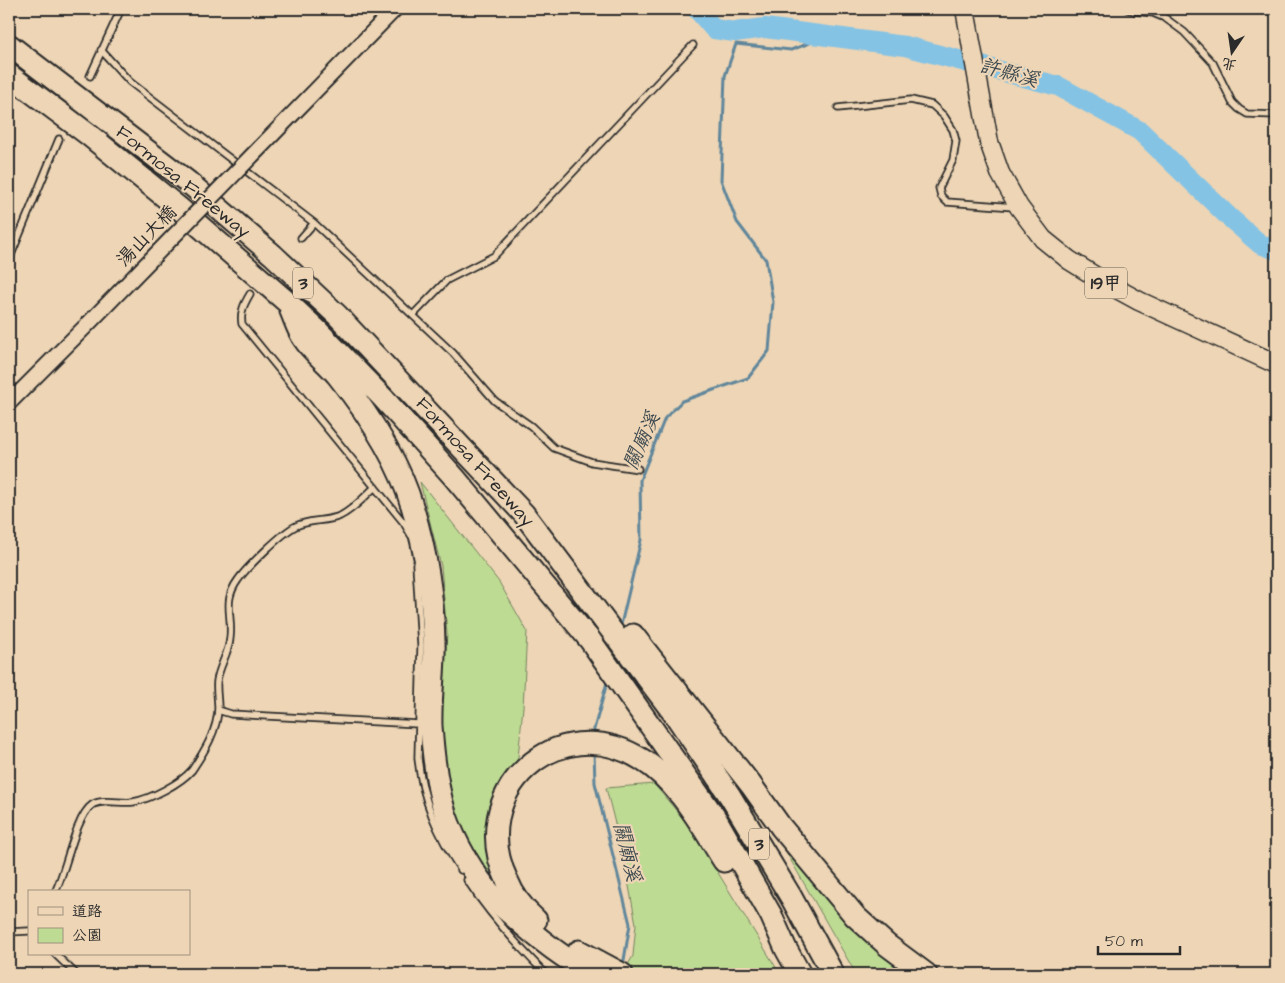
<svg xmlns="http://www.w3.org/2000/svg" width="1285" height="983" viewBox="0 0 1285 983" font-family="'Architects Daughter','LXGW WenKai TC',sans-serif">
	<rect width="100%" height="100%" fill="#edd5b5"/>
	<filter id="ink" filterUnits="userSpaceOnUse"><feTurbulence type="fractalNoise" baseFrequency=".02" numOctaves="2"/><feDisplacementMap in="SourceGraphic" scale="10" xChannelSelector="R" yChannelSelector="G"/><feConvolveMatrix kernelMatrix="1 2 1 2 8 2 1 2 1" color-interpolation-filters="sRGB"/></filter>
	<g filter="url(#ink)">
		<path fill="#bedb93" stroke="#74835f" d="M420,482L499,582L527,631L523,707L518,758L497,803L508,902L470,850L455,813L445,770L441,721L447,633L441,566Z
			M654,784L690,827L780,974H639L626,968L633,956L636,924L624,859L606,788Z
			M770,824L808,874L865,940L904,974H856Z"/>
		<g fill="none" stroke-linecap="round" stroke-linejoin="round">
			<path stroke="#61869b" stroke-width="3" d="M620,629L641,540L640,480L665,418L682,401L748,378L769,351L773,302L766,260L737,222L721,180L725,76L736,44L791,50L828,36
				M594,738V729L608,679
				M594,752L595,783L630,924L624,960L620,964"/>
			<path stroke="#85c3e5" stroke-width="20" d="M697,9L714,29L735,32L765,28L905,46L1058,86L1140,131L1229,217L1260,244L1276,250"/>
			<defs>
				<path id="service" d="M1127,9L1134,11L1153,13L1165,18L1184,32L1213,63L1232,102L1239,109L1247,114L1276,115
					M101,50L130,82L314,223L453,353L495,401L531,426L554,448L592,462L638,469
					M90,76L121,9
					M838,108L911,100L932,105L944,116L953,130L956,141L953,160L939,188L941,196L947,202L1014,207
					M301,238L314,223
					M9,260L59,139
					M250,294C244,304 240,312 242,324L404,523L411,535
					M413,315L447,280L494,256L693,45
					M416,564L421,646L418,758C422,800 438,835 461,870
					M218,710L231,714L418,724
					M467,880C490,915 517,945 546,974
					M55,892C66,872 75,817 92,805C103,798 121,804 133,802C151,799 181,783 192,770C204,752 218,730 218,708C218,699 216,690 217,681C219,666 229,653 230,638C233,615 222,602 238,580C247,567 283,532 296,526C310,519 326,522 340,516C353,510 364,497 375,487
					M9,932L29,931
					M55,954L76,974"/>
				<path id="primary" d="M965,9L989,142L1000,173L1019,207L1043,239L1069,260L1106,283L1139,301L1276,364"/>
				<path id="motorway" d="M9,45L188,182L273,255L337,315L524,514L678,719L730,796L791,897L833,974
					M9,75L89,135L180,209L287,302L319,332L383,398L454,477L590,640L716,819L771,915L786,949L800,974
					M291,311C295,320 298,331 304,339C313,353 328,363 338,376C369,415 399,460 413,509C426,552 433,596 434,641C435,669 430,697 431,726C433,754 436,785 445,813C455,843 474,875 495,899C500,905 506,910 512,915C536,937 563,958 592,974
					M633,635L751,785L781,827L855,916L887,945L926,974
					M536,920C523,909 513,895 507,880C465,793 557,707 641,759C678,781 701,825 724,861
					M579,951L622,974"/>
			</defs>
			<use href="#service" stroke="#2b2b2b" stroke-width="9"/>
			<use href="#primary" stroke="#2b2b2b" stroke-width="21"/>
			<use href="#motorway" stroke="#2b2b2b" stroke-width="25"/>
			<use href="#service" stroke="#edd5b5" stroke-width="5.5"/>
			<use href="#primary" stroke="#edd5b5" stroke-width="18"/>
			<use href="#motorway" stroke="#edd5b5" stroke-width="21"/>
			<defs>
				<path id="tertiary-bridge" d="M9,403L87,325L395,9"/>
			</defs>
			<use href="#tertiary-bridge" stroke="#2b2b2b" stroke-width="18" stroke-linecap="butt"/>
			<use href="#tertiary-bridge" stroke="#edd5b5" stroke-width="14"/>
		</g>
	</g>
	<g text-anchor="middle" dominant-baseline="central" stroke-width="4.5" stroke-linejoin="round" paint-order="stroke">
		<g fill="#edd5b5" stroke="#655e54" stroke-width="1">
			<rect x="293" y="267.5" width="20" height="31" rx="4"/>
			<rect x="1085" y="267.5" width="42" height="31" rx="4"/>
			<rect x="749" y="828.5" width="20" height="31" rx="4"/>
		</g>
		<g font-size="18" font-weight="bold" fill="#2b2b2b">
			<text x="303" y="283">3</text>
			<text x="1106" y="283">19甲</text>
			<text x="759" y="844">3</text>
		</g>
		<g font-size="19" fill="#2b2b2b" stroke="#edd5b5">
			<text transform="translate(183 182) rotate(39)">Formosa Freeway</text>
			<text transform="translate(147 236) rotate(-46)">湯山大橋</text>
			<text transform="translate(475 462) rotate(48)">Formosa Freeway</text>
		</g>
		<g font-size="20" font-style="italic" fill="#3d4950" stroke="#edd5b5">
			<text transform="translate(1009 73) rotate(15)">許縣溪</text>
			<text transform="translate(642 441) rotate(-66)">關廟溪</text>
			<text transform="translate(627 852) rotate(76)">關廟溪</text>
		</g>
	</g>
	<rect width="1285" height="983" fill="none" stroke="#edd5b5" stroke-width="30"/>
	<rect x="15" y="15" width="1255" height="953" fill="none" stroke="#2b2b2b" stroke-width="2" filter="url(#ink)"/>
	<rect x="28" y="890" width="162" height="65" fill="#edd5b5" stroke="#9f917e"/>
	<rect x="38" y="907" width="25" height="8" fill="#edd5b5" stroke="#9f917e"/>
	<text x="72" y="916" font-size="15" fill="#2b2b2b">道路</text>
	<rect x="38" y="928" width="25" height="15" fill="#bedb93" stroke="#9f917e"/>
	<text x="72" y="940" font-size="15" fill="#2b2b2b">公園</text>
	<g transform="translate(1232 52) rotate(193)" stroke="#edd5b5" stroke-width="4" paint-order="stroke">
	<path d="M0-4L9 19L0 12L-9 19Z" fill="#2b2b2b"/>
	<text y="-8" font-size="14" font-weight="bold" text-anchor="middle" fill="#2b2b2b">北</text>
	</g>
	<path d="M1098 946v8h82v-8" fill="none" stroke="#2b2b2b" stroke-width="2.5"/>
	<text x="1105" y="946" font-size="15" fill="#2b2b2b" stroke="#edd5b5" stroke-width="4" paint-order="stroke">50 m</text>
</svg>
